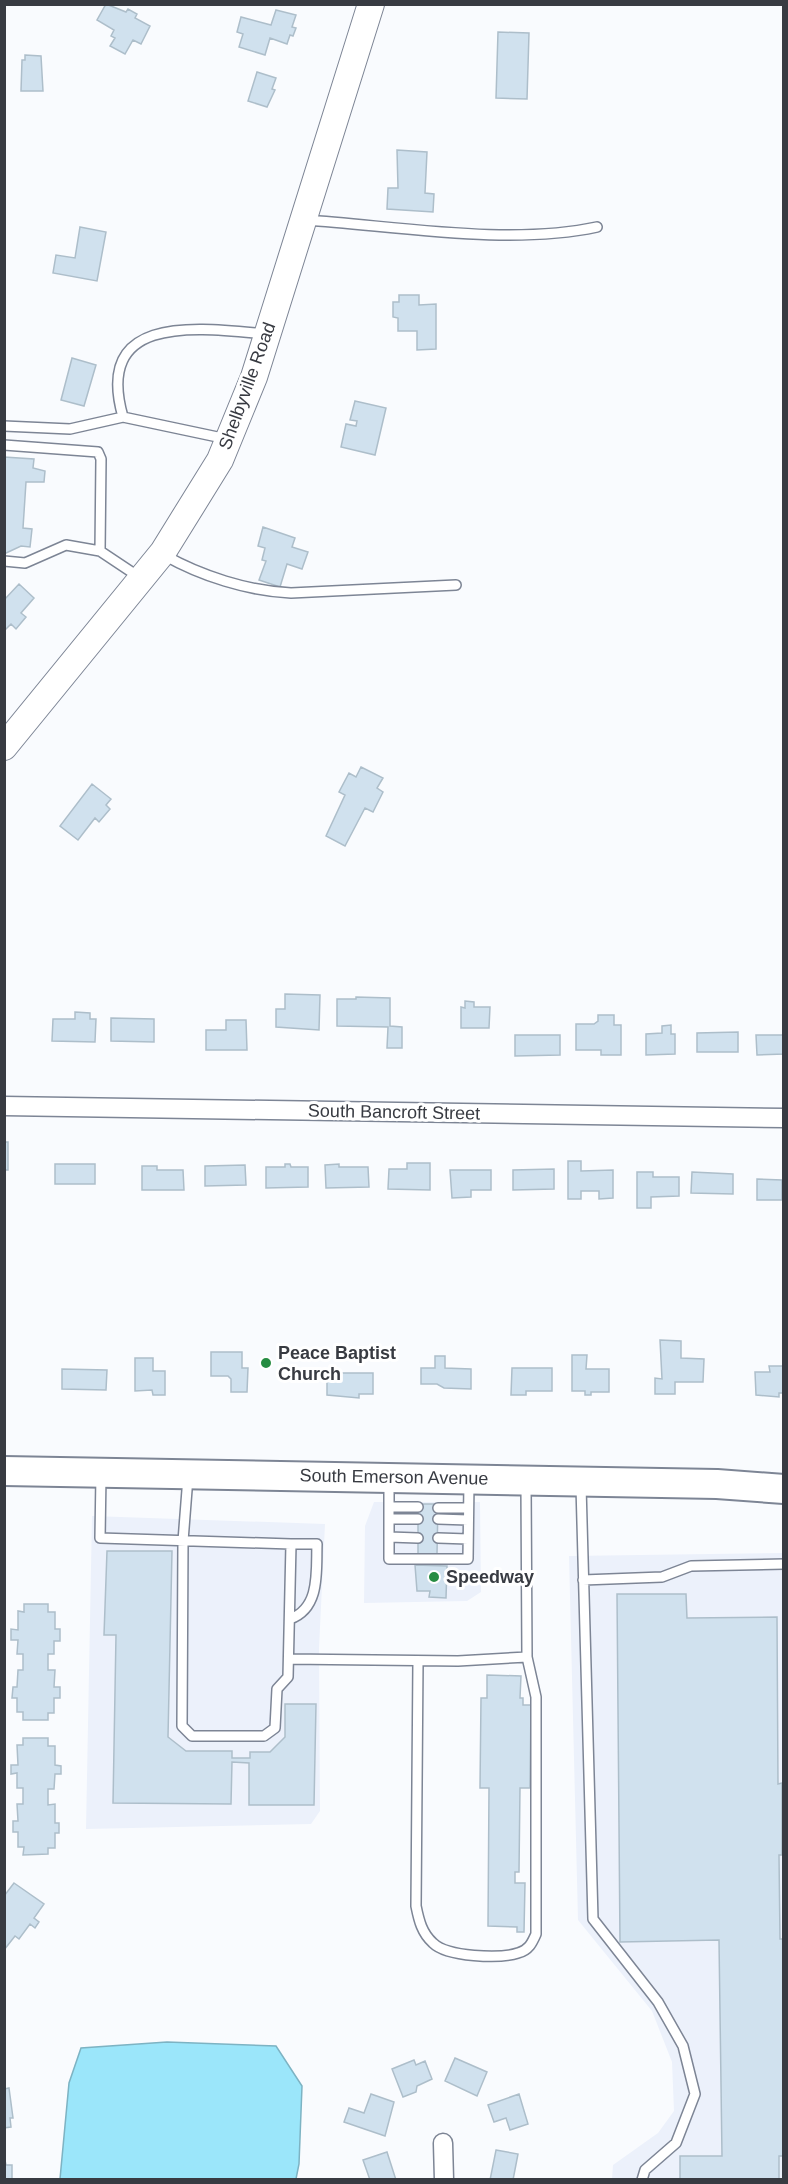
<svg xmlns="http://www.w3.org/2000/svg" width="788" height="2184" viewBox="0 0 788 2184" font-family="Helvetica,sans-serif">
	<rect width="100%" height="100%" fill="#f9fbfe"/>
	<path fill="#ecf1fb" d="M374,1502H480L481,1592L467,1601L364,1603L365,1526Z
		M92,1516L325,1524L319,1648L320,1811L311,1824L86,1829Z
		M783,1553V2179H612L613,2165L658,2133L674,2111L672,2062L652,2011L578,1920L569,1556Z"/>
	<path fill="#9be6fa" stroke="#7db3c3" stroke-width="1.5" d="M167,2042L276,2046L302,2086L299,2164L296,2179H60L69,2083L81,2048Z"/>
	<path fill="#d0e1ee" stroke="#adbeca" stroke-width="1.5" d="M106,4L126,12L128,9L137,14L135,18L150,26L141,44L133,40L125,54L110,46L115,38L111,36L114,30L97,20Z
		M276,10L296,15L292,27L296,28L293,36L290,35L287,44L270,38L265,55L239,47L243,34L237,32L241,17L271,25Z
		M498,32L529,33L527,99L496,98Z
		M25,55L41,56L43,91H21L22,60H25Z
		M257,72L276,78L272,89L275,90L267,107L248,101Z
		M397,150L427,152L425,193L434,194L433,212L387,209L388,188H398Z
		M80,227L106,232L97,281L53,273L56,255L75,258Z
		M399,295H419V305L436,304V349L417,350V331H398V318L393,317V302H399Z
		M72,358L96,365L84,406L61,400Z
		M355,401L386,408L375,455L341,447L346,424L356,426L357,421L350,420Z
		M4,457L34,459L33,468L45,471L44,482H26L23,528L32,529L30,547L21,546L4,554Z
		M263,527L295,538L292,547L308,552L302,569L287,564L280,587L259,580L266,561L262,560L265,548L258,546Z
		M19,584L34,598L21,613L26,617L16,629L11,624L4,631V600Z
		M361,767L383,778L377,788L383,792L373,812L365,808L345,846L326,836L345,795L339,792L349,773L356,777Z
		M92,784L111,799L106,805L110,809L99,822L95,818L78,840L60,826Z
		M285,994L320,995L319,1030L276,1027V1009H285Z
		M356,997L390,998V1026L402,1027V1048H387L388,1027L337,1026V999H356Z
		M465,1001L474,1002V1007H490L489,1028H461V1007L465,1008Z
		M75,1012L90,1013V1019H96L95,1042L52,1041L53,1019H75Z
		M598,1015H614V1025H621V1055H601V1050H576V1024H594L598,1021Z
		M111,1018L154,1019V1042L111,1041Z
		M226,1020H246L247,1050H206V1030H226Z
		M671,1025V1034H675V1054L646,1055V1034L662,1033V1026Z
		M738,1032V1052H697V1033Z
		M515,1035H560V1055L515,1056Z
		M756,1035H784V1054L757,1055Z
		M4,1142H8V1170H4Z
		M568,1161H581V1171L613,1170V1198L599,1199V1191H581V1199H568Z
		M407,1163H430V1190L388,1189L389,1169H407Z
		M55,1164H95V1184H55Z
		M285,1164H290L291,1167H308V1187L266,1188V1167H285Z
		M339,1164V1167H368L369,1187L326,1188L325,1165Z
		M245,1165L246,1185L205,1186V1166Z
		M142,1166H157V1170H183L184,1190H142Z
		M554,1169V1189L513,1190V1170Z
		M450,1170H491V1190H471V1197L452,1198Z
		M637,1172H653V1177H679V1196L651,1197V1208H637Z
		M692,1172L733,1174V1194L691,1193Z
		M757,1179L782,1180V1200H757Z
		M660,1340L681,1341V1358L704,1359L703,1382H675V1394H655V1378L662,1379Z
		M211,1352H242V1368H248L247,1392H231V1379L228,1376H211Z
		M572,1355H587L586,1369H609V1392H591V1395H585V1391H572Z
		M435,1356H445V1368L471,1369V1389L444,1388L437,1384H421V1368H435Z
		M135,1358H153V1371H165V1395H153L152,1390L135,1391Z
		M769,1366H784V1393H779V1397L756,1395L755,1372H770Z
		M512,1368H552V1391H526V1395H511Z
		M62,1369L107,1370L106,1390L62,1389Z
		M327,1373H373V1394H359V1398L327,1395Z
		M418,1504H438L437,1554H418Z
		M107,1551H172L168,1737L186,1751H232V1758H250V1752H270L285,1737V1704H316L314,1805H249V1763L232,1762L231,1804L113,1803L116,1635H104Z
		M415,1565L447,1566L446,1598L429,1597L430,1591H417Z
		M617,1594H686L687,1618L777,1617L778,1784L782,1783V1855H779L780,1939H784V2156H779V2180H680V2156H722L719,1940L620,1942Z
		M24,1604H48V1612H55V1629H60V1641H54V1654H48V1670H55L54,1687H60V1698H54V1713H48V1720H23V1712H17V1698H12L13,1687H17L18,1670H23V1654H17L18,1640H11V1629L18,1630V1611L24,1612Z
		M487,1675L521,1676L520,1698H523V1705H531L530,1788H520L519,1872H515V1883H525L524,1932H517V1927L488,1926L489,1788H480L481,1698H487Z
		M23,1738H48V1746H55V1765L61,1766V1774H55L54,1789H48V1805L55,1804V1823H59V1833H55V1848H48V1854L23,1855L24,1847H18V1832H13V1821H18L17,1804H23V1788H17V1773L11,1774V1765H18L17,1745H23Z
		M14,1883L44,1904L34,1918L39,1922L35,1928L30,1924L19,1939L15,1936L4,1950V1896Z
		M455,2058L487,2072L477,2096L445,2081Z
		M414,2060L416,2065L425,2061L432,2079L417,2086L416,2092L403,2097L392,2069Z
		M9,2088L13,2118H10L11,2127L4,2128V2089Z
		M371,2094L394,2102L385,2136L344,2122L349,2108L364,2113Z
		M519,2094L528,2124L510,2130L506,2118L494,2122L488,2105Z
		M496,2150L518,2154L513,2180H490Z
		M387,2152L396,2180H370L363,2160Z
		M4,2156L6,2165H12V2180H4Z"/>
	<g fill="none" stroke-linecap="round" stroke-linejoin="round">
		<defs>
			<path id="lane" d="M306,220C396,226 509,246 597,227
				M123,417C93,312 200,328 266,334
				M4,426L70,429L123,417L227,439
				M4,445L98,452L101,459L100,551
				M164,555C201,576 248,591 291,593L456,585
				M4,561L25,563L66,545L100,551L139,577
				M101,1475L100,1538L291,1544L288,1677L277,1689L275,1728L264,1736H192L182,1726L183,1541L188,1477
				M389,1483V1559H468L469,1482
				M581,1486L593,1919L658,2002L683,2046L695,2094L676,2143L645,2170L642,2180
				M389,1507H418
				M438,1508H468
				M389,1519H418
				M438,1519L468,1520
				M389,1537L418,1538
				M438,1538L468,1539
				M583,1580L662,1577L691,1566L784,1564
				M290,1619C321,1608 316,1570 317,1544H291
				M289,1659L458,1661L527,1657L526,1485
				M418,1661L416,1906C419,1921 422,1933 433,1943C447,1957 500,1959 518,1953C529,1950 532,1943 536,1934V1697L527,1657"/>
			<path id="street" d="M4,1106L784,1118
				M443,2143L444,2180"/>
			<path id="secondary" d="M4,747L163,552L220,460L254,377L371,4"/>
			<path id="primary" d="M4,1471L717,1484L784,1489"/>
		</defs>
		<use href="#lane" stroke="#7d8595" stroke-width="12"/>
		<use href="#street" stroke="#7d8595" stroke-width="21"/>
		<use href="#secondary" stroke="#7d8595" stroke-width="28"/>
		<use href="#primary" stroke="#7d8595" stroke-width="32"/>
		<use href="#lane" stroke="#fff" stroke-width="9"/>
		<use href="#street" stroke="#fff" stroke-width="18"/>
		<use href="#secondary" stroke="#fff" stroke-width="26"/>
		<use href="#primary" stroke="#fff" stroke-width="28"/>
	</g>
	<g fill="#268c42" stroke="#fff" stroke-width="2">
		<circle cx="266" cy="1363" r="6"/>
		<circle cx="434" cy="1577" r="6"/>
	</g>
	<g text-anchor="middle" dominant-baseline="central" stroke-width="6" stroke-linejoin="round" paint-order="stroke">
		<g font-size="18" fill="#383b42" stroke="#fff">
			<text transform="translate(247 386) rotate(-70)">Shelbyville Road</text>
			<text transform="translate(394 1112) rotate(1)">South Bancroft Street</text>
			<text transform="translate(394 1477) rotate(1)">South Emerson Avenue</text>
		</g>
		<g font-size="18" font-weight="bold" fill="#383b42" stroke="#fff" text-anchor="start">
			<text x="278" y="1353">Peace Baptist<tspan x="278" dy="21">Church</tspan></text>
			<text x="446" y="1577">Speedway</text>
		</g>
	</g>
	<rect width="788" height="2184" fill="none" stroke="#383b42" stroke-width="12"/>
</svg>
